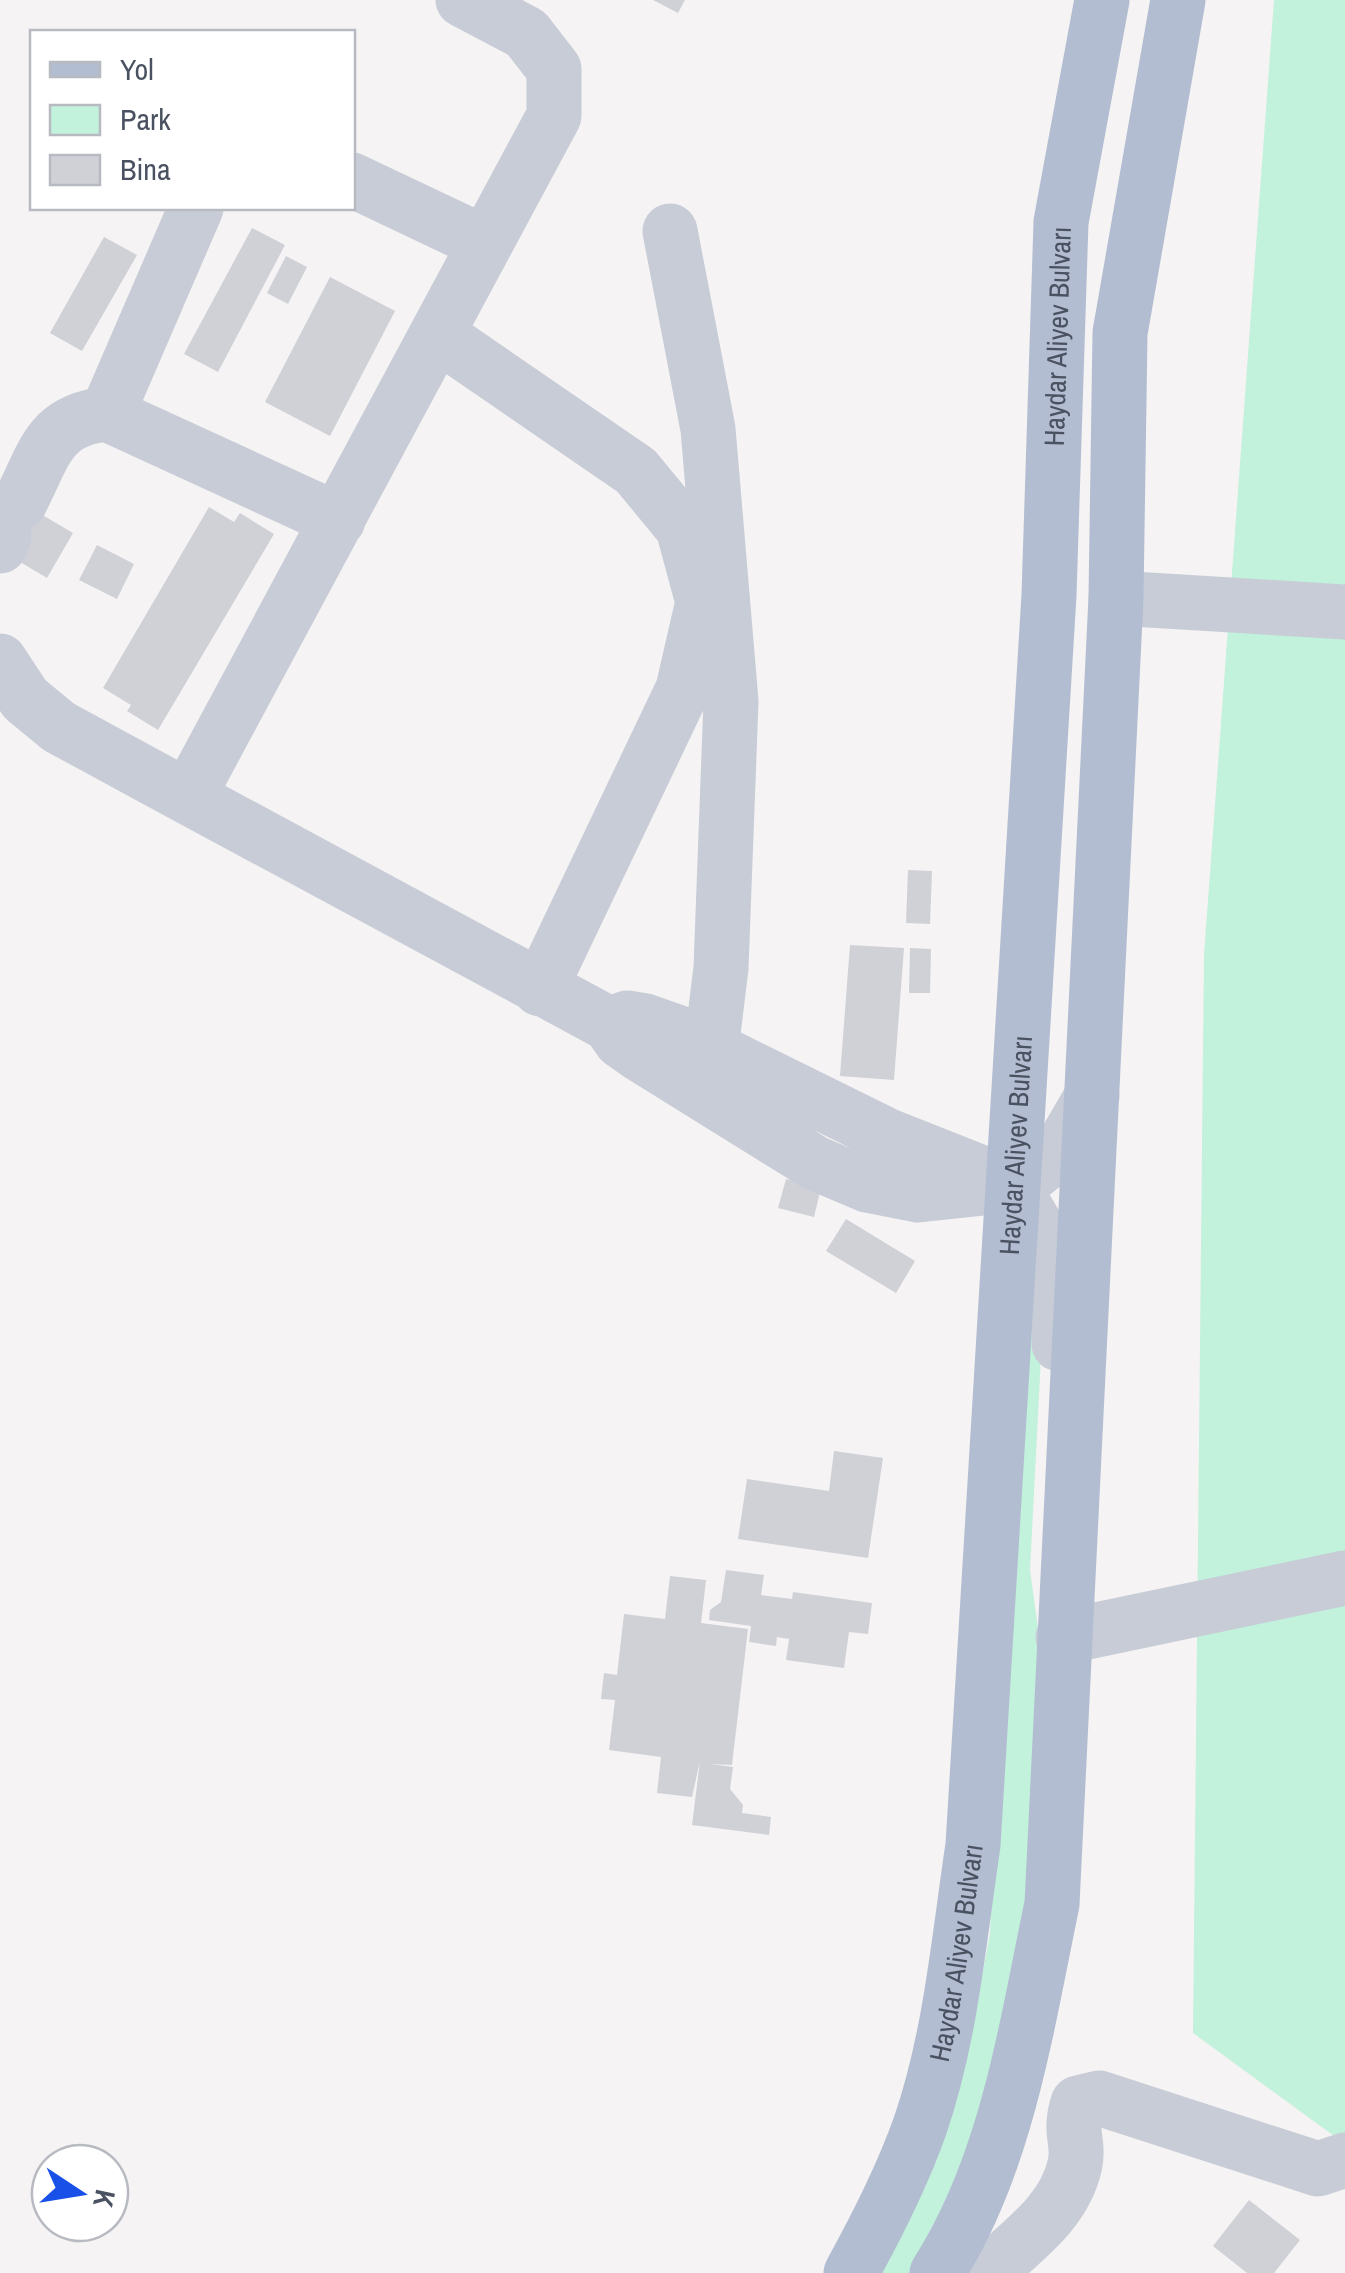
<svg xmlns="http://www.w3.org/2000/svg" width="1345" height="2273" viewBox="0 0 1345 2273" font-family="'Archivo Narrow',sans-serif">
	<rect width="100%" height="100%" fill="#f5f3f3"/>
	<path fill="#c2f1dc" d="M1274,0H1345V2144L1193,2033L1204,955Z
		M1023,1252L1045,1279L1030,1570L1043,1665L1027,1908L997,2068L934,2235L912,2273H874L965,2066L990,1934Z"/>
	<path fill="#cfd1d7" d="M653,0H685L678,13Z
		M252,228L285,245L218,372L184,354Z
		M104,237L137,255L82,351L50,333Z
		M286,256L307,267L288,304L267,293Z
		M330,277L395,311L330,436L265,402Z
		M0,490L73,533L47,578L20,562L28,549L0,532Z
		M209,507L234,522L240,513L274,534L158,730L127,711L131,705L103,688Z
		M97,545L134,564L117,599L79,580Z
		M908,870L932,871L930,924L906,923Z
		M850,945L904,948L894,1080L840,1076Z
		M910,948L931,949L930,993H909Z
		M786,1179L821,1188L814,1217L778,1208Z
		M846,1219L915,1261L896,1293L826,1251Z
		M834,1451L883,1458L868,1558L738,1539L747,1479L829,1491Z
		M726,1570L764,1575L761,1595L792,1599L793,1592L872,1603L868,1634L849,1632L844,1668L786,1660L789,1639L777,1637L776,1646L749,1642L751,1626L709,1620L710,1610L721,1602Z
		M670,1576L706,1580L701,1623L748,1629L732,1765L711,1764L733,1767L730,1789L743,1805L742,1813L771,1817L769,1835L692,1825L700,1761L692,1797L657,1793L661,1757L609,1750L615,1700L601,1699L604,1673L617,1675L624,1614L665,1619Z
		M1249,2200L1300,2240L1274,2273H1247L1213,2246Z"/>
	<g fill="none" stroke-linecap="round" stroke-linejoin="round">
		<path stroke="#c7ccd7" stroke-width="55" d="M463,0L526,33L554,69V116L188,797L609,1024
			M352,180L485,243
			M670,231L708,429L731,701L721,968L707,1082
			M438,335L636,471L683,528L703,602L683,689L540,989
			M107,414L338,520
			M20,502C45,454 48,420 107,414L196,208
			M0,546L4,535
			M1116,598L1345,612
			M0,661L25,699L59,727L188,797
			M1059,1344L1060,1309L1054,1256L1012,1185L886,1135L682,1034L645,1021L627,1018L609,1024L621,1041L641,1055L815,1163L867,1185L918,1195L1012,1185L1027,1178L1060,1151L1092,1096
			M1063,1637L1345,1578
			M954,2247L989,2272C1023,2240 1065,2212 1075,2164C1080,2142 1068,2133 1078,2103L1099,2098L1318,2169L1345,2160"/>
		<g stroke="#b3bdd1" stroke-width="55">
			<path id="s1" d="M851,2273C877,2226 902,2177 920,2126C951,2036 959,1938 973,1845L1049,595L1061,222L1102,0"/>
			<path d="M937,2273C1007,2164 1026,2028 1052,1904L1116,598L1120,333L1178,0"/>
		</g>
	</g>
	<g text-anchor="middle" dominant-baseline="central" stroke-width="8" stroke-linejoin="round" paint-order="stroke">
		<g font-size="28" fill="#4a5261" stroke="#fff">
			<text stroke="none"><textPath href="#s1" startOffset="1960">Haydar Aliyev Bulvarı</textPath></text>
			<text stroke="none"><textPath href="#s1" startOffset="1150">Haydar Aliyev Bulvarı</textPath></text>
			<text stroke="none"><textPath href="#s1" startOffset="340">Haydar Aliyev Bulvarı</textPath></text>
		</g>
	</g>
	<rect x="30" y="30" width="325" height="180" fill="#ffffff" stroke="#b7bac0" stroke-width="2.5"/>
	<rect x="50" y="62" width="50" height="15" fill="#b3bdd1" stroke="#b7bac0" stroke-width="2.5"/>
	<text x="120" y="80" font-size="30" fill="#4a5261">Yol</text>
	<rect x="50" y="105" width="50" height="30" fill="#c2f1dc" stroke="#b7bac0" stroke-width="2.5"/>
	<text x="120" y="130" font-size="30" fill="#4a5261">Park</text>
	<rect x="50" y="155" width="50" height="30" fill="#cfd1d7" stroke="#b7bac0" stroke-width="2.5"/>
	<text x="120" y="180" font-size="30" fill="#4a5261">Bina</text>
	<g transform="translate(80 2193) rotate(102)"><circle r="48" fill="#ffffff" stroke="#b7bac0" stroke-width="2.5"/>
	<path d="M0-8L18 38L0 25L-18 38Z" fill="#1951e8"/>
	<text y="-15" font-size="28" font-weight="bold" text-anchor="middle" fill="#4a5261">K</text>
	</g>
</svg>
